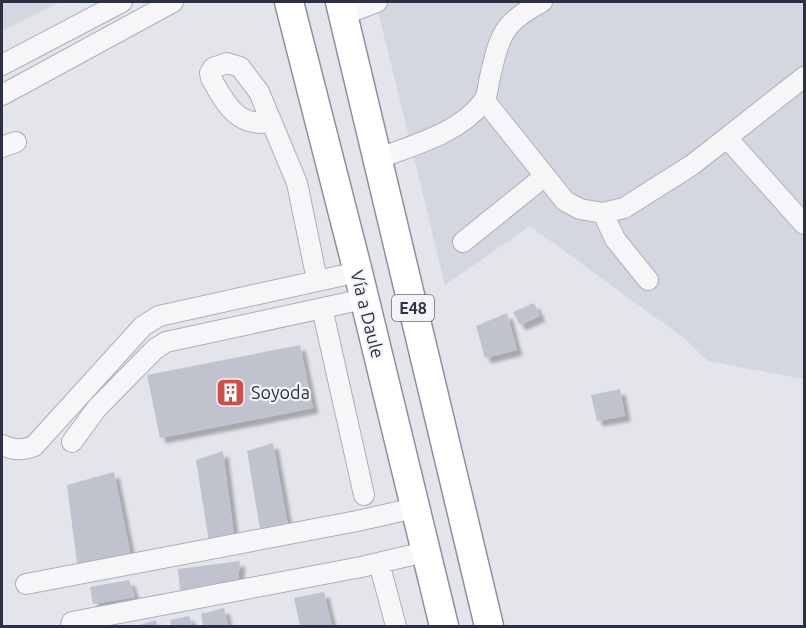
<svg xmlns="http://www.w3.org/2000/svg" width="806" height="628" viewBox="0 0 806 628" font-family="Ubuntu,sans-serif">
	<defs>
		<filter id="shadow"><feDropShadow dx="5.5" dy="5.5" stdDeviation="1.5" flood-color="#0004"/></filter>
	</defs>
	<rect width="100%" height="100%" fill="#e3e5eb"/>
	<path fill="#d5d7e0" d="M2,2H60L2,31Z
		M391,2H804V379L708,361L685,339L530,226L445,285L377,7Z"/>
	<path fill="#c0c3cd" filter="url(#shadow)" d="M534,303L540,316L520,325L513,312Z
		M507,313L517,350L485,358L476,326Z
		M300,345L313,408L160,438L147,375Z
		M620,389L625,416L597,421L591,395Z
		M273,443L288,526L261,535L247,451Z
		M223,451L234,536L209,542L196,460Z
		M114,472L131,557L77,563L67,485Z
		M240,561L238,580L180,591L178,569Z
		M129,580L135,597L93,604L90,587Z
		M324,592L332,626H300L294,598Z
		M224,608L228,626H203L201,614Z
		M189,616L192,626H171L170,620Z
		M156,620L158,626H136Z"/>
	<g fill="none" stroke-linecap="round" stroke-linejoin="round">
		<defs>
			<path id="minor" d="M343,15L377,2
				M2,65L122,2
				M2,95L173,2
				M485,101L565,201L580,209L603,213L624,208L692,165L804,77
				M271,122C237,128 225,103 211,78L210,73L213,68L227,63L240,67L259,92L297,183L317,280
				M727,138L804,224
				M2,147L16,142
				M378,159C412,145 458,134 482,103C488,97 488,85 490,77C500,35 502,23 542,2
				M603,213L615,239L648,280
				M463,242L545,176
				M322,308L364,495
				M72,442L97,408L155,349L166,342L364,299
				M2,445C13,450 22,451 34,446L143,326L159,316L358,272
				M379,563L396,626
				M26,584L357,521L415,508
				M71,626L72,622L361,567L425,552"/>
			<path id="highway" d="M289,2L358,272L444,626
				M340,2L489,626"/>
		</defs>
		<use href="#minor" stroke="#acafb9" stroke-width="22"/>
		<use href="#highway" stroke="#8b90a1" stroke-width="31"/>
		<use href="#minor" stroke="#f6f6f9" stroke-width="20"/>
		<use href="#highway" stroke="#fff" stroke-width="28"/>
	</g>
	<defs>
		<symbol id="building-square" viewBox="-11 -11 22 22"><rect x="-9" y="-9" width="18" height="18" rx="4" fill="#cb504d" stroke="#f3f4f8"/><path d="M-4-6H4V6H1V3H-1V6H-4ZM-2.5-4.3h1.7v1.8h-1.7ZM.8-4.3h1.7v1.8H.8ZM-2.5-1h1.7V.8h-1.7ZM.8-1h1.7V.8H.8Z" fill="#fff"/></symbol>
	</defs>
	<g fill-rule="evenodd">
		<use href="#building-square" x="214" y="376" width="33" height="33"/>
	</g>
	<g text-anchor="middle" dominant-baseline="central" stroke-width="4.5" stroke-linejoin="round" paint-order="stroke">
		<rect fill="#f3f4f8" stroke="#676b79" stroke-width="1.5" x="392" y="295" width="42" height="26" rx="4.5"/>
		<g font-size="16" font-weight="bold" fill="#2b3043">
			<text x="413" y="308">E48</text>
		</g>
		<g font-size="18" fill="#2b3043" stroke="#f3f4f8">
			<text transform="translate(368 314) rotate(76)">Vía a Daule</text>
		</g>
		<g font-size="18" fill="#2b3043" stroke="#f3f4f8" text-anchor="start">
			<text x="251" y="392">Soyoda</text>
		</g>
	</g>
	<rect width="806" height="628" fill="none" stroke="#2b3043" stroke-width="6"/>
</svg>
